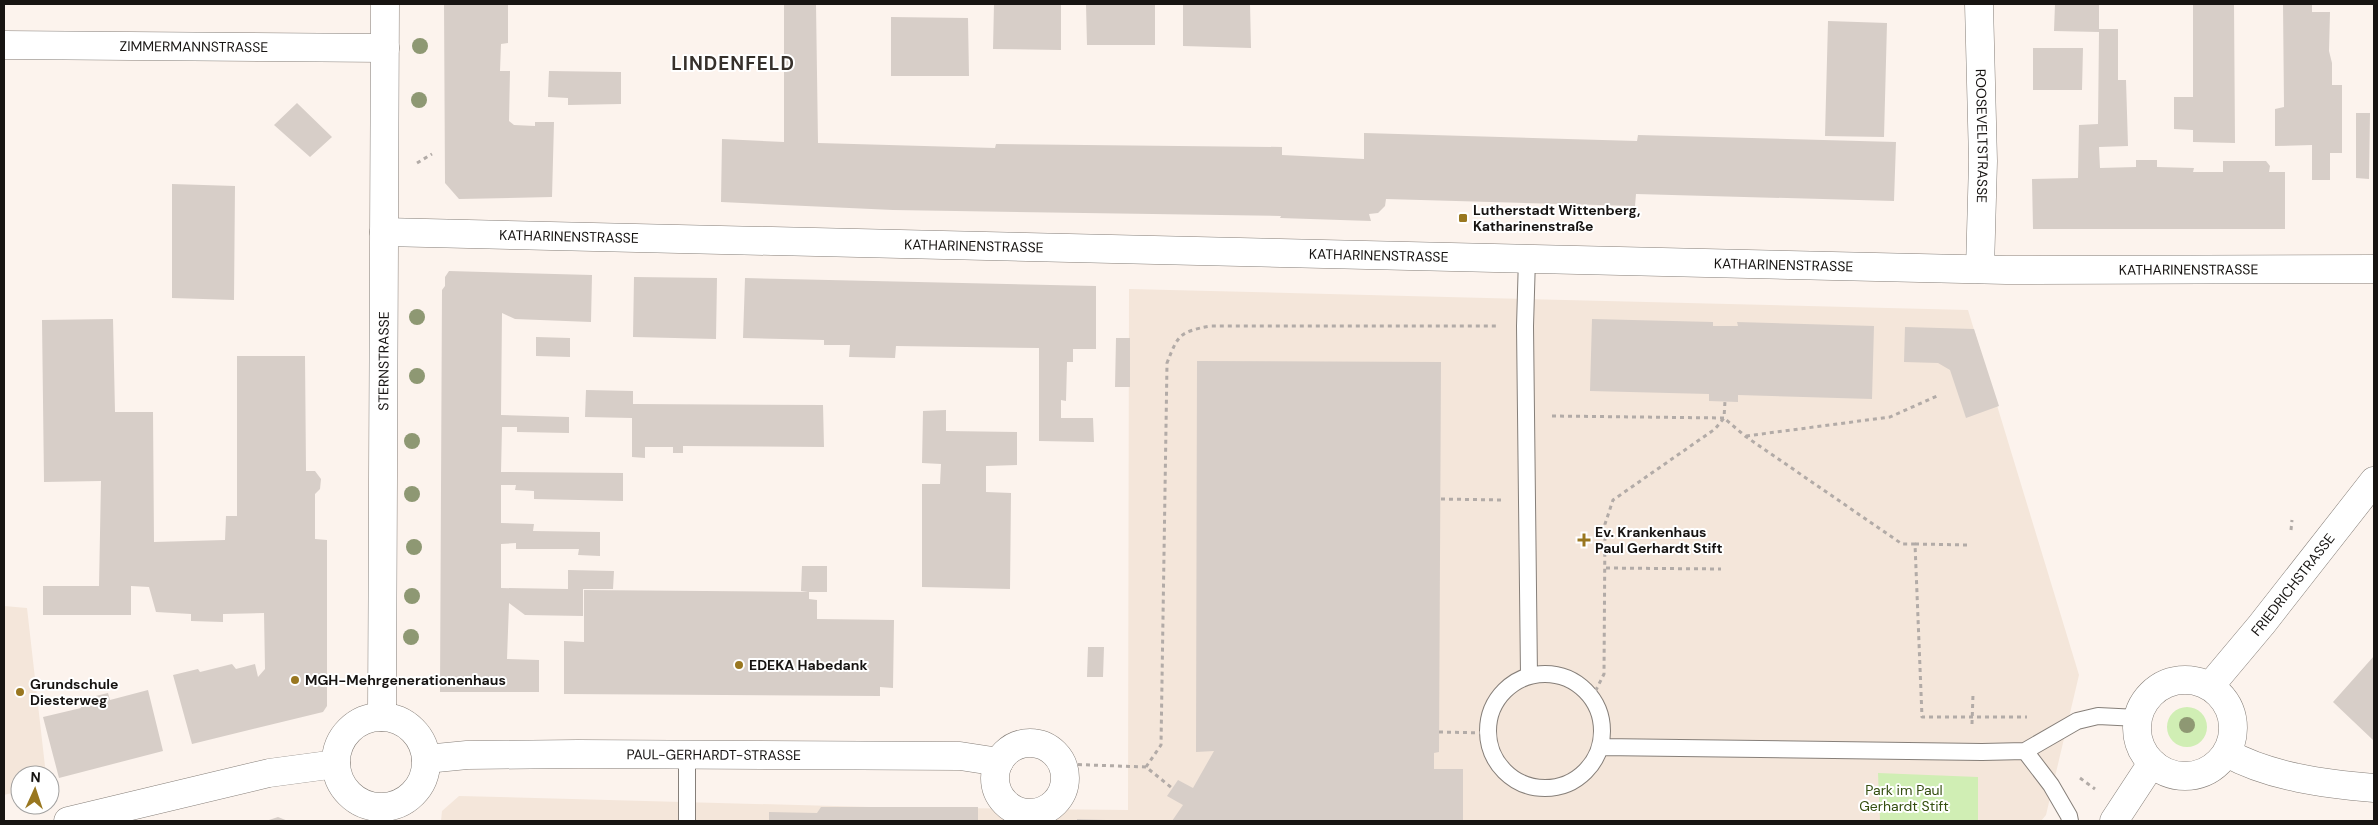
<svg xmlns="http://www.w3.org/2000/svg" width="2378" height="825" viewBox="0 0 2378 825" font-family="'DM Sans',sans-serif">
	<rect width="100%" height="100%" fill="#fcf3ed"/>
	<path fill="#f4e6da" d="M1129,289L1968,310L2079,675L2046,815L2041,821H441L442,811L459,796L871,807L1128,810Z
		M4,606L27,608L46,775H20V791L4,795Z"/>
	<path fill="#d0eeb4" d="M2167 727a20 20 0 1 1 40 0a20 20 0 1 1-40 0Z
		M1878,773L1978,777V821H1880Z"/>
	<path fill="#d7cec8" d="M444,4H508V43L501,44L500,71H510L509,121L514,125L535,126V122H554L552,197L459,199L445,183Z
		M784,4H816L818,143L995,148L996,144L1282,147V155L1364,159V133L1637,141L1638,135L1896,142L1894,201L1636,194L1635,206L1386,199L1385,206L1378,213L1369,214L1371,221L1280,218L1281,216L893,210L721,202L722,139L784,142Z
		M994,4H1061V50L993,49Z
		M1086,4H1155V45H1087Z
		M1183,4H1250L1251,48L1183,46Z
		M2055,4L2099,5V29H2118V80H2126L2128,146L2099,147L2100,168L2136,167V160H2157V167L2194,168L2193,172H2223V161H2266L2270,166L2269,172H2285V229H2033L2032,179L2078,178L2079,125L2098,124L2099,32L2054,31Z
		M2193,4H2234L2235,143L2193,142V130L2174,129V97H2193Z
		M2283,4H2312V12H2330L2329,51L2332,63V85H2342V153H2330V180H2312V145L2275,146V109L2284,107Z
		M891,17L968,18L969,76H891Z
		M1828,21L1887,23L1884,137L1825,136Z
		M2033,48H2083L2082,90H2033Z
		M549,71L621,72V104L568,105V98L548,97Z
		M297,103L332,137L310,157L274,125Z
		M2356,113H2370L2369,179L2356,178Z
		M172,184L235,186L234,300L172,298Z
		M449,271L592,275L591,322L515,319L502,313L501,415L569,417V433L517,432V427H502L501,472L623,473V501L534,499V491L515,490L516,485H501V523L534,524L533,531L600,532V556L578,555L579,549H516V543L501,544V588L568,589V570L614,571L613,589H583V616L525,615L509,603L507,659L539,660V692H440L442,290L445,286V277Z
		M634,277L717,278L716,339L633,337Z
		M745,278L1096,286V349H1073V362H1067L1066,401L1061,400V418H1093L1094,442L1039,441V348L896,346L895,358L849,357L850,345H824V340L743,338Z
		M113,319L115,412H153L154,542L225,540L226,516H237V356H305L306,471H315L321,479L320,489L315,494V539L327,540V706L323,712L192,744L173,675L198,669L200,672L232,664L236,669L255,664L258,677L265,669L264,613L223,614V622L191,621V614L156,612L149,587L131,586V615H43V586H99L101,481L44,482L42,320Z
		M1592,319L1713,322V326H1738L1737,322L1874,326L1872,399L1738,395V402L1709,401V394L1590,391Z
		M1905,327L1974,329L1999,406L1966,418L1950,370L1938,363L1904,362Z
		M536,337L570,338V357L536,356Z
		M1116,338H1130V387H1115Z
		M1197,361L1441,362L1439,752L1434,753V769H1463V821H1172L1183,805L1167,796L1178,780L1193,788L1214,751L1196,752Z
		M586,390L633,391V404L823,405L824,447L683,446V453H673V447H645V458L632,457V418L585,417Z
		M946,410V431L1017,432V465L986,466V492L1011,493L1010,589L922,587V484H940L941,464L922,463L923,411Z
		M802,566H827V592H809V599L817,600V619L894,620L893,688L880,687V696L564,694V641L584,642V590L808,592L801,591Z
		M1088,647H1104L1103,677H1087Z
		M2374,656V739L2373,740L2333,702Z
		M148,690L163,751L59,778L43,717L81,708L79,700L108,693L110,700Z
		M821,807H978V821H769V812L817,813Z
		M278,817L288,821H266Z
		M1077,819L1106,820V821H1077Z"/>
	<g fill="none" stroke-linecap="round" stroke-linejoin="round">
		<defs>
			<path id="lane" d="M1527,258L1525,326L1529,676
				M1488 731a57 57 0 1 1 114 0a57 57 0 1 1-114 0Z
				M1601,747L1982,752L2025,751L2077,721L2098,716L2138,718
				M2025,751L2051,785L2069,816L2070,821
				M687,821V756"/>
			<g id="street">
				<path id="s1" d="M1979,4L1983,161L1980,269"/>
				<path id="s2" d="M4,45L385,48"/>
				<path id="s3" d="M384,232L2006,270L2374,269"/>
				<circle cx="1030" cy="778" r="35"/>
				<path id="s4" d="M426,759L467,755L578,754L960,756L999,762"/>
				<path d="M68,821L269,773L336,764"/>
			</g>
			<g id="secondary">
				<circle cx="2185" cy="728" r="48"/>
				<path id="s5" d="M2210,686L2262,624L2374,481"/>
				<path id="s6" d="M382,717L385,4"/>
				<circle cx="381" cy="762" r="45"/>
				<path d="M2227,753C2270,777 2326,784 2374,788"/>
				<path d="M2114,821L2152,763"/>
			</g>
		</defs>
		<use href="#lane" stroke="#867f79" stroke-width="18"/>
		<use href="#street" stroke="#867f79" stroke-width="29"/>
		<use href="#secondary" stroke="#867f79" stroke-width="29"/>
		<path stroke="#b2aba7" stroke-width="3" stroke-dasharray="4 4" stroke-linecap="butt" d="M417,163L432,154
			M1552,416L1724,418L1725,401
			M1746,436L1890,417L1937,396
			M1441,499L1501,500
			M2291,530L2292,520
			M1915,544L1969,545
			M1606,568L1721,569
			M1592,698L1604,674L1605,524L1613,500L1715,429L1724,418L1745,436L1902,544H1915L1922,717H2027
			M1972,724L1973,694
			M1439,732L1487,733
			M1062,764L1146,767L1172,788
			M1146,767L1161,745L1167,363C1178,335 1179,332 1210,326H1499
			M2080,778L2095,789"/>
		<use href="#lane" stroke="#fff" stroke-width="16"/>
		<use href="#street" stroke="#fff" stroke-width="28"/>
		<use href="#secondary" stroke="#fff" stroke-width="28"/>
	</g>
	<g fill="#8e9873">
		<circle cx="420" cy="46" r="8"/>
		<circle cx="419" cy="100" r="8"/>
		<circle cx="417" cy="317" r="8"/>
		<circle cx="417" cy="376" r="8"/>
		<circle cx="412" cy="441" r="8"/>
		<circle cx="412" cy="494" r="8"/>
		<circle cx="414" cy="547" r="8"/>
		<circle cx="412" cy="596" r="8"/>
		<circle cx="411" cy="637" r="8"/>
		<circle cx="2187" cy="725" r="8"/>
	</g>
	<g fill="#997720" stroke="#fff" stroke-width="2">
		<rect x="1458" y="213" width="10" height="10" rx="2.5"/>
		<path d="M1581.5 532.5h5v5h5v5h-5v5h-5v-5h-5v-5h5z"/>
		<circle cx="739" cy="665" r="5"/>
		<circle cx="295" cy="680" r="5"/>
		<circle cx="20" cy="692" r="5"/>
	</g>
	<g text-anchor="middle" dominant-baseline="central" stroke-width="4" stroke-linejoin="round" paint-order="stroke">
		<g font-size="14" fill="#171412" stroke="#fff">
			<text stroke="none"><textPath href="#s2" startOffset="190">ZIMMERMANNSTRASSE</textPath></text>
			<text stroke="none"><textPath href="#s1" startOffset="132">ROOSEVELTSTRASSE</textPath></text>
			<text stroke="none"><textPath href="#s3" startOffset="185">KATHARINENSTRASSE</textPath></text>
			<text stroke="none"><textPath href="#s3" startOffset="590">KATHARINENSTRASSE</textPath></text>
			<text stroke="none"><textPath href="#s3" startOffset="995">KATHARINENSTRASSE</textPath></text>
			<text stroke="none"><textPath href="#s3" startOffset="1400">KATHARINENSTRASSE</textPath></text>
			<text stroke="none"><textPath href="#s3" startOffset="1805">KATHARINENSTRASSE</textPath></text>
			<text stroke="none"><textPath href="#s6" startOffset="356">STERNSTRASSE</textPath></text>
			<text stroke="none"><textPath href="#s5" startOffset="131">FRIEDRICHSTRASSE</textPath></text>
			<text stroke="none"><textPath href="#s4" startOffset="288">PAUL-GERHARDT-STRASSE</textPath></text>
		</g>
		<g font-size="14" font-weight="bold" fill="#171412" stroke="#fff" text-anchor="start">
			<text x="1473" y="210">Lutherstadt Wittenberg,<tspan x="1473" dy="16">Katharinenstraße</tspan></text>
			<text x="1595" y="532">Ev. Krankenhaus<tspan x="1595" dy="16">Paul Gerhardt Stift</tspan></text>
			<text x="749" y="665">EDEKA Habedank</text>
			<text x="305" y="680">MGH-Mehrgenerationenhaus</text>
			<text x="30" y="684">Grundschule<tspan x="30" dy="16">Diesterweg</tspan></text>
		</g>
		<g font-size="14" fill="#344e0f" stroke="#fff">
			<text x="1904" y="790">Park im Paul<tspan x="1904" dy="16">Gerhardt Stift</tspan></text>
		</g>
		<g font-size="19" font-weight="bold" letter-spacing="1" fill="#36302b" stroke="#fff">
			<text x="733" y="63">LINDENFELD</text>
		</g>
	</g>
	<rect width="2378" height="825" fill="none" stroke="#171412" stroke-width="10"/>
	<g transform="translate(35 790) rotate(3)"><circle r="24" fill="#ffffff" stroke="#a2a1a0"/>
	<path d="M0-4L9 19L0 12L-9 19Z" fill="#997720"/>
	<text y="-8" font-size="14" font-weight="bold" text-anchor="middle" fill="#171412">N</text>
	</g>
</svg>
